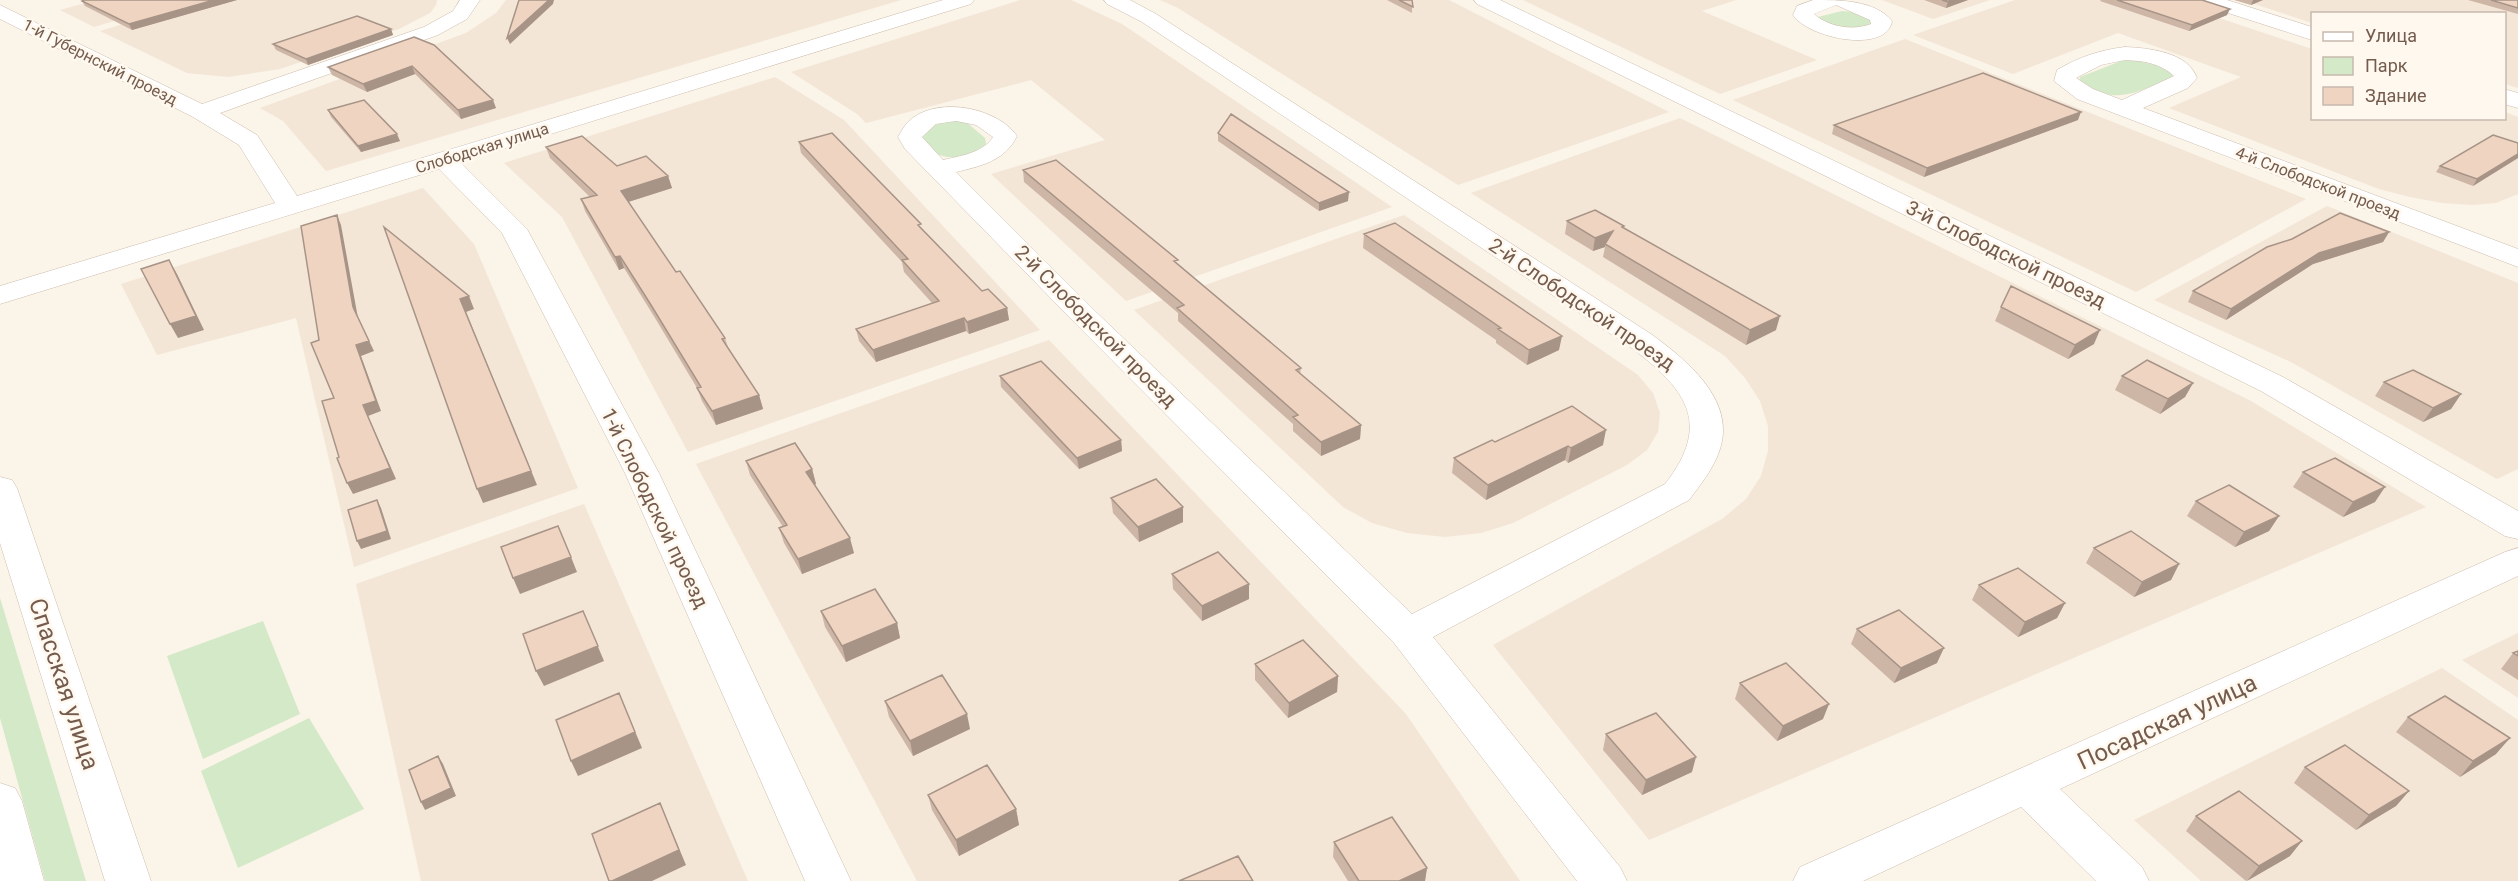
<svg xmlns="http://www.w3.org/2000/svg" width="2518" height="881" viewBox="0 0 2518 881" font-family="Roboto,sans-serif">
	<rect width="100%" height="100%" fill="#fbf4e8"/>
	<path fill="#f3e6d7" d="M96,0H185L94,27L60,10Z
		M203,0H437L436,5L430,13L399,29L280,69L228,77L187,73L100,31Z
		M506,0H901L326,171L283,121L260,108L466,33L496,13Z
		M1020,0H1071L1122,24L1392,207L1126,301L991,174L1105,140L1031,80L866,123L857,114L791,72Z
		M1160,0H1449L1669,112L1458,185L1178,8Z
		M1523,0H1736L1702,11L1817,60L1720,94Z
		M1882,0H1990L1933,19Z
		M2015,0H2165L2312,49V118H2504L2505,112L2518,117V194L2496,203L2472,205L2442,203L2410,197L2379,189L2169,108L2241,77L2118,33L2013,74L1913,35Z
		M2242,0H2518V88L2505,84L2504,14H2312V23Z
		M1905,39L2306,199L2136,292L1733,100Z
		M775,77L844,120L1040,330L688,452L562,217L504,163Z
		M1680,118L2251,401L2426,507L1649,840L1493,645L1722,519L1746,499L1761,476L1768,451V426L1760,401L1745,378L1725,356L1471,193Z
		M423,188L474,244L578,488L354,567L296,318L157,355L121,284Z
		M2327,206L2518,283V469L2497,479L2291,362L2154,300Z
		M1404,215L1638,375L1653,393L1660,413L1658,432L1647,450L1627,465L1513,523L1481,533L1445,537L1407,533L1372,523L1343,507L1134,310Z
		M1049,340L1406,714L1520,881H917L696,464Z
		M584,504L748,881H421L356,584Z
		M2518,633V698L2462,660Z
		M2442,668L2518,720V881H2201L2134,820Z"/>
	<path fill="#d4e9c7" d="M1842,11L1854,12L1873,20L1872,24L1853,31L1819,21L1818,17Z
		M2132,60L2165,67L2173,75L2171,78C2133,94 2116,105 2079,82L2080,77L2121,61Z
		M936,120L965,121L985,138L986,144C977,156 952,161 937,154C931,151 925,143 919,138Z
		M0,598L86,881H45L0,718Z
		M263,621L300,714L203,759L167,656Z
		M309,718L364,809L238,868L201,771Z"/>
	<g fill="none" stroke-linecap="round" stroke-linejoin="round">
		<defs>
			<path id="minor" d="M460,0H480L467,19L438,35L220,113L257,135L297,196L943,0H974L971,4L460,162L527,229L659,473L851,881H805L625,473L502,233L439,169L0,304V286L275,203L239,145L193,117L0,19V5L202,104L424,27L453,11Z
				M1104,0H1130L1156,14L1651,334C1685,359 1736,399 1720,449C1714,468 1701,484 1689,500L1433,637L1620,867L1627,881H1577L1394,643L1076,324L905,149L898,137C901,132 904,126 908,122C935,95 997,107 1017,136C1005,161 981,166 956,172L1096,312L1412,614L1665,484C1714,422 1684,387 1629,346L1142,22L1107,4ZM956,121L976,125L993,137C983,153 960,156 943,160L922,137L936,124Z
				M1474,0H1500L2283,377L2518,511V539L2505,536L2261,391L1477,4Z
				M1813,0C1840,0 1875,0 1892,21C1887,54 1809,39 1793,15L1797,6ZM1836,5L1870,20L1871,24C1853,31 1828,27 1814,14Z
				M2197,0H2227L2312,27V40L2200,4Z
				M2125,47C2149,48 2188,52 2197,78L2188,88L2143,108L2518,249V267L2077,99L2054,81L2057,70C2079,57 2100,50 2125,47ZM2125,60C2144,61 2160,63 2174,76L2122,100L2093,89L2076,78L2101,65Z
				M2504,89L2518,93V108L2504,104Z
				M0,477L12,480L17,488L151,881H105L0,543Z
				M2518,548V576L2060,789L2142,867L2149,881H2096L2021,807L1863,881H1793L1800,867L2505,552Z
				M0,783L15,788L22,801L44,881H0Z"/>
		</defs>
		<use href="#minor" stroke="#cdbcae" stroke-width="1"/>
		<use href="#minor" fill="#fff" fill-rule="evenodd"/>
	</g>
	<path fill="#ceb6a6" d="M237,0L132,30L85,6L82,1Z
		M1387,0H1412V13Z
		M1924,0H1968L1946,8Z
		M2101,0H2202L2227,15L2189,31L2100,1Z
		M2234,0H2263L2251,5Z
		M2468,0H2518V14Z
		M391,29L393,35L308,65L276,50L273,44Z
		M414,37L496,108L461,119L415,74L367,92L332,75L328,67Z
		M328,110L400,141L361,152L331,117Z
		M2078,120L1924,177L1832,134L1834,125Z
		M1218,133L1348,201L1319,211L1218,141Z
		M799,142L922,230L982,291L1007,308L1009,320L969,334L966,331L876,362L859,341L856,329L932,303L904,272L902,262L801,153Z
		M2518,143V158L2473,186L2436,172L2440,166Z
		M546,147L617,166L668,176L672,188L628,202L676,272L725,338L728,347L759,395L763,409L716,425L702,401L697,388L655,318L624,268L619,270L585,211L581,199L590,197L550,158Z
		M1023,170L1178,264L1301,368L1300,374L1361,425L1360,439L1321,456L1293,431V424L1178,321V313L1024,182Z
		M1567,221L1624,228L1776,330L1746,345L1603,257L1605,247L1593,251L1565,234Z
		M2389,232L2383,242L2313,264L2226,320L2188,302L2193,291Z
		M1364,234L1559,350L1527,365L1496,343V340L1363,248Z
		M2001,307L2094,344L2068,359L1995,321Z
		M1000,376L1121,440L1122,451L1079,469L1001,387Z
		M2122,376L2193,383L2185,397L2160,414L2115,390Z
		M2384,382L2461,394L2451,409L2423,422L2375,396Z
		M1495,442L1603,445L1568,463L1565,460L1486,500L1452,473L1454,458Z
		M746,461L812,469L816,484L814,485L854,553L802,574L784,543L779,528L783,527L750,475Z
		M2303,472L2375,502L2343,517L2293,487Z
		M1111,498L1183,507V522L1139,542L1113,513Z
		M2196,501L2279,516L2269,531L2235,547L2187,516Z
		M2094,548L2179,564L2171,580L2134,597L2086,563Z
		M1172,574L1249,584V599L1202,621L1173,589Z
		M1979,585L2065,603L2057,618L2018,637L1972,600Z
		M821,611L897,623L900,638L846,662L825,627Z
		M1857,629L1937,663L1894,683L1851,644Z
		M2518,651V680L2501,669L2513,653Z
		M1255,664L1338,676L1337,692L1288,718L1255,680Z
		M1740,683L1823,719L1777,741L1735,699Z
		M885,701L970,729L913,756L889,717Z
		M2408,717L2496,754L2460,777L2396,732Z
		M1606,734L1692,772L1642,795L1603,750Z
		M2305,767L2409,791L2396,806L2356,830L2294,783Z
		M928,795L1016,809L1019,825L959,856L932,810Z
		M2196,816L2290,856L2246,881L2186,831Z
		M1334,842L1427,868L1425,881H1348L1333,857Z"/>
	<path fill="#a79487" d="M214,0H237L132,30L129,24Z
		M549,0H554L553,4L510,44L507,38Z
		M1954,0H1968L1946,8L1948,2Z
		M2253,0H2263L2251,5Z
		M2230,9L2227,15L2189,31L2192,25Z
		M391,29L393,35L308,65L306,59Z
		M412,66L415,74L367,92L363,84Z
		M493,100L496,108L461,119L458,110Z
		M2081,112L2078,120L1924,177L1927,168Z
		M397,134L400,141L361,152L358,146Z
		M2518,154V158L2473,186L2477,179Z
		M668,176L672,188L625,203L621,191Z
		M1349,192L1348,201L1319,211V203Z
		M337,215L341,225L358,318L374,351L361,356L381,411L368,416L396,479L353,494L347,483L363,405L356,345L353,307Z
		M1613,231L1605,244V247L1593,251L1595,238Z
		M2389,232L2383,242L2313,264L2226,320L2231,309L2319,253Z
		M620,256L624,268L619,270L615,257Z
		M169,260L177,274L204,330L178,338L170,324Z
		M469,296L474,309L466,312L537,485L483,503L477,489L460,299Z
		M1007,308L1009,320L969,334L967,322Z
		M1780,316L1776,330L1746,345L1750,330Z
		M964,318L966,331L876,362L873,350Z
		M2100,330L2094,344L2068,359L2075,345Z
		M1562,336L1559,350L1527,365L1529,350Z
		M2193,383L2185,397L2160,414L2168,399Z
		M2461,394L2451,409L2423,422L2433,408Z
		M759,395L763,409L716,425L712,411Z
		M1361,425L1360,439L1321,456V442Z
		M1606,430L1603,445L1568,463L1571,448Z
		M1121,440L1122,451L1079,469L1077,458Z
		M1568,446L1565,460L1486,500L1488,485Z
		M812,469L816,484L810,487L806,472Z
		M2385,487L2375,502L2343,517L2353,502Z
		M377,500L381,508L391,539L361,549L357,541Z
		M1183,507V522L1139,542L1138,527Z
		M2279,516L2269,531L2235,547L2244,532Z
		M850,538L854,553L802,574L798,559Z
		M571,557L577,572L520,594L513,578Z
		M2179,564L2171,580L2134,597L2142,582Z
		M1249,584V599L1202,621V606Z
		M2065,603L2057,618L2018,637L2025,622Z
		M583,611L604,661L544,686L536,671Z
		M897,623L900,638L846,662L842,646Z
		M1944,648L1937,663L1894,683L1901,668Z
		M1338,676L1337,692L1288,718L1289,703Z
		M619,693L642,748L578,776L571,761Z
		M1829,704L1823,719L1777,741L1783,726Z
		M967,714L970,729L913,756L910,741Z
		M2510,738L2496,754L2460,777L2473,761Z
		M438,756L443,764L456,796L425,810L421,802Z
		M1696,757L1692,772L1642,795L1646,780Z
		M2409,791L2396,806L2356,830L2369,815Z
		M660,803L686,865L652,881H612Z
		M1016,809L1019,825L959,856L956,840Z
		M2302,841L2290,856L2247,881L2259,866Z
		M1427,868L1425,881H1399Z"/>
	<path fill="#efd4c1" stroke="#a79487" stroke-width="1.5" d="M84,0H214L129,24L82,1Z
		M519,0H549L507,38Z
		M1399,0H1412L1413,7Z
		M1942,0H1954L1948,2Z
		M2117,0H2202L2230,9L2192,25Z
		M2491,0H2518V8Z
		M357,16L391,29L306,59L273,44Z
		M414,37L434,45L493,100L458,110L412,66L363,84L328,67Z
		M1983,73L2081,112L1927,168L1834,125Z
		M364,100L397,134L358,146L328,110Z
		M1231,114L1349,192L1319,203L1218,133Z
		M832,133L921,224L918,225L982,291L988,289L1007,308L967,322L964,318L873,350L856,329L939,301L902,260L908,259L799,142Z
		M2493,135L2518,143V154L2477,179L2440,166Z
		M582,136L617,166L646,156L668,176L621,191L676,272L680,271L725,338L722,339L759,395L712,411L697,388L701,387L651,305L620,256L615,257L581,199L597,195L546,147Z
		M1056,160L1178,260L1174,261L1301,368L1296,370L1361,425L1321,442L1293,417L1298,415L1177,308L1184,305L1023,170Z
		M1595,210L1624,226L1622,227L1780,316L1750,330L1605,244L1613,231L1595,238L1567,221Z
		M2340,213L2389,232L2319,253L2231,309L2193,291L2267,247L2292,239Z
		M337,215L353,307L369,341L356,345L376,401L363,405L390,468L347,483L337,458L339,457L322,401L334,398L311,343L319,340L301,226Z
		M1395,223L1562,336L1529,350L1498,329L1501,328L1364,234Z
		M384,227L469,296L460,299L531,471L477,489Z
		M169,260L196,316L170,324L141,269Z
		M2011,286L2100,330L2075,345L2001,307Z
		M2147,360L2193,383L2168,399L2122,376Z
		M1041,361L1121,440L1077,458L1000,376Z
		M2413,370L2461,394L2433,408L2384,382Z
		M1572,406L1606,430L1571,448L1568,446L1488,485L1454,458L1492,440L1495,442Z
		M795,443L812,469L806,472L850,538L798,559L779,528L787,525L746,461Z
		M2335,458L2385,487L2353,502L2303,472Z
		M1156,479L1183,507L1138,527L1111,498Z
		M2229,485L2279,516L2244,532L2196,501Z
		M377,500L387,531L357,541L348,510Z
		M558,526L571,557L513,578L501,547Z
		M2131,531L2179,564L2142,582L2094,548Z
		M1218,552L1249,584L1202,606L1172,574Z
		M2018,568L2065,603L2025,622L1979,585Z
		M875,589L897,623L842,646L821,611Z
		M1899,610L1944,648L1901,668L1857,629Z
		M583,611L598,646L536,671L523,634Z
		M1303,640L1338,676L1289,703L1255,664Z
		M2518,651V656L2513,653Z
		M1786,663L1829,704L1783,726L1740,683Z
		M942,675L967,714L910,741L885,701Z
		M619,693L635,732L571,761L556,720Z
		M2445,696L2510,738L2473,761L2408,717Z
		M1656,713L1696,757L1646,780L1606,734Z
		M2345,745L2409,791L2369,815L2305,767Z
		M438,756L451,788L421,802L409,770Z
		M987,765L1016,809L956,840L928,795Z
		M2239,791L2302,841L2259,866L2196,816Z
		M660,803L679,850L612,881H609L592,834Z
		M1392,817L1427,868L1399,881H1359L1334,842Z
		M1238,856L1253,881H1179Z"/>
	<g text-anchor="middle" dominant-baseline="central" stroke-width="5" stroke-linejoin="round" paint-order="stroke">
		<g font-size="16" fill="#745b4d" stroke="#fef8ee">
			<text transform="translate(100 62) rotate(27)">1-й Губернский проезд</text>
			<text transform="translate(482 148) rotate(-17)">Слободская улица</text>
			<text transform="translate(2318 183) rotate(21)">4-й Слободской проезд</text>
		</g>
		<g font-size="20" fill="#745b4d" stroke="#fef8ee">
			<text transform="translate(2006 254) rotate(26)">3-й Слободской проезд</text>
			<text transform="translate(1582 304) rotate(34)">2-й Слободской проезд</text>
			<text transform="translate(1096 326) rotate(45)">2-й Слободской проезд</text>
			<text transform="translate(655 508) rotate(64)">1-й Слободской проезд</text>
		</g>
		<g font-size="24" fill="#745b4d" stroke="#fef8ee">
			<text transform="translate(64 684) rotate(72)">Спасская улица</text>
			<text transform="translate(2167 722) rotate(-25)">Посадская улица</text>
		</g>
	</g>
	<rect x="2311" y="12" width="195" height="108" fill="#fef8ee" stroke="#c7b9ae" stroke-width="1.5"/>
	<rect x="2323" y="32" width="30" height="9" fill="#ffffff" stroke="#c7b9ae" stroke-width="1.5"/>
	<text x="2365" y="42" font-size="18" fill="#745b4d">Улица</text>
	<rect x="2323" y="57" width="30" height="18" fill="#d4e9c7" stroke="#c7b9ae" stroke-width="1.5"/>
	<text x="2365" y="72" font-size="18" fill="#745b4d">Парк</text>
	<rect x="2323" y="87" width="30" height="18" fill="#efd4c1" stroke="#c7b9ae" stroke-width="1.5"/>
	<text x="2365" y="102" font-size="18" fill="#745b4d">Здание</text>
</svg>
